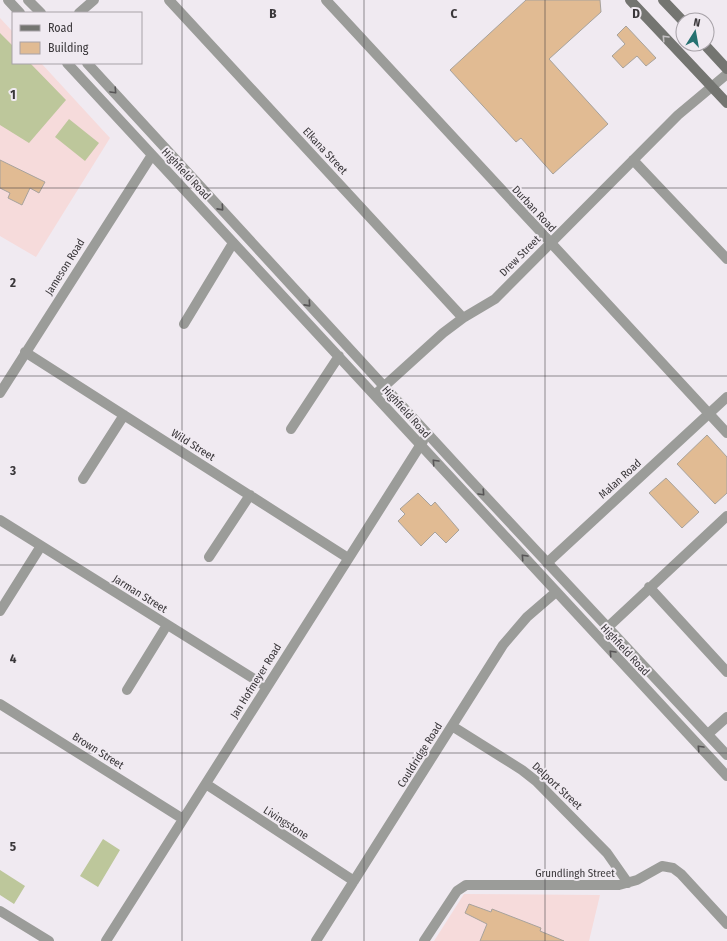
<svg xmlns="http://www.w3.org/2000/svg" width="727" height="941" viewBox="0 0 727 941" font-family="'Fira Sans Condensed',sans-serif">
	<rect width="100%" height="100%" fill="#f0eaf1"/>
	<path fill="#f6dbdb" d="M0,18L13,32V63H41L110,138L36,257L0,236Z
		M464,894L600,895L589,941H434Z"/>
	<path fill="#bdc79b" d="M0,33L13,46V63H30L66,100L29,143L0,125Z
		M69,119L99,143L85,161L55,137Z
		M103,839L120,850L98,887L80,876Z
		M0,870L25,886L14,904L0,895Z"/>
	<path fill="#e1bb93" stroke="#a7a29c" d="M526,0H600L601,12L549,59L608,124L553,174L521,138L516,142L450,70Z
		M626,26L656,58L646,66L637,56L623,68L612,56L625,44L617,35Z
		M0,160L45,182L39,193L30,188L22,205L8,198L10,193L0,188Z
		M707,435L727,457V493L715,504L677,464Z
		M666,478L699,512L682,528L649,493Z
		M418,493L431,506L435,502L459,530L446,543L435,532L421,546L398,521L405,514L400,509Z
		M469,904L491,912L492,909L541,928L540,931L564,941H480L487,924L465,913Z"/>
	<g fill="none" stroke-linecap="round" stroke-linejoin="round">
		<path stroke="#9b9c99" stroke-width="10" d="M8,0L20,13
			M28,0L41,13
			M169,0L463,318
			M79,13L94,0
			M67,63L727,776
			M87,63L471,481L727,755
			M633,160L727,259
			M184,324L233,243
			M25,352L348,558
			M379,391L443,333L463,318L495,299L678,115L727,74
			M0,393L152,155
			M291,429L339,356
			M83,479L124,415
			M0,520L267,687
			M209,557L250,495
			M547,563L727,397
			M649,587L727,672
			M0,611L41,546
			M608,627L727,516
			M127,690L167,625
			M0,704L183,819
			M452,726L522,770L536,781L607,853L628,883
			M708,734L727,717
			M206,784L354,881
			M0,911L49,941
			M106,941L423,441
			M316,941L503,645L527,617L556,592
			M424,941L457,891L466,885H619L637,880L662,866L673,868L681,874L727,924"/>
		<path stroke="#9b9c99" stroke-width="10" d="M326,0L727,433"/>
		<path stroke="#747571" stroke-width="10" d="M630,0L727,103
			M663,0L683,21
			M704,44L727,69"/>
	</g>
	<defs><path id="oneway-chevron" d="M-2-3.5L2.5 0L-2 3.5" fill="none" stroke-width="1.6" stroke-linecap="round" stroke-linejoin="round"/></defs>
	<use stroke="#c5c1c4" href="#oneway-chevron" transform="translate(665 38) rotate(-133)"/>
	<g stroke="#575556">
		<use href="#oneway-chevron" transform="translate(114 91) rotate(47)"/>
		<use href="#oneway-chevron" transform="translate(221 208) rotate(48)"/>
		<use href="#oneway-chevron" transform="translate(308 304) rotate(48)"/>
		<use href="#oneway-chevron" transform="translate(435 462) rotate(-133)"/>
		<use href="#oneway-chevron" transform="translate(482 493) rotate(47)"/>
		<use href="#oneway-chevron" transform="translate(524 557) rotate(-133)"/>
		<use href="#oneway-chevron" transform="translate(612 653) rotate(-133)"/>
		<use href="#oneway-chevron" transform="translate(700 748) rotate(-133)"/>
	</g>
	<path fill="none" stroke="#3a373a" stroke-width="1" stroke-opacity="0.55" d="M182,0V941M364,0V941M545,0V941M0,188H727M0,376H727M0,565H727M0,753H727"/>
	<g text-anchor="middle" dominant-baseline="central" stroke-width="4" stroke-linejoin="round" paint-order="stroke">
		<g font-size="11" fill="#3a373a" stroke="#f0eaf1">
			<text transform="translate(325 151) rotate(47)">Elkana Street</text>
			<text transform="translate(186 174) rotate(47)">Highfield Road</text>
			<text transform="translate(534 209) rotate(47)">Durban Road</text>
			<text transform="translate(520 256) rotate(-45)">Drew Street</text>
			<text transform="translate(65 267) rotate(-58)">Jameson Road</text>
			<text transform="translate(406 412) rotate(48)">Highfield Road</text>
			<text transform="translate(193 445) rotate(32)">Wild Street</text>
			<text transform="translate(620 479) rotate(-42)">Malan Road</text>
			<text transform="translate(140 594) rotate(32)">Jarman Street</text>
			<text transform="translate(625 650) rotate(47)">Highfield Road</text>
			<text transform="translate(256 681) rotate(-58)">Jan Hofmeyer Road</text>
			<text transform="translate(98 751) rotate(32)">Brown Street</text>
			<text transform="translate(420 755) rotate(-58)">Couldridge Road</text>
			<text transform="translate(557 786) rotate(43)">Delport Street</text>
			<text transform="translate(286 823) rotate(33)">Livingstone</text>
			<text x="575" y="873">Grundlingh Street</text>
		</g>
	</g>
	<g font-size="13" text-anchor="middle" font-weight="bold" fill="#3a373a" stroke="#f0eaf1" stroke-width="4" stroke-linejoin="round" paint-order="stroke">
		<text x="273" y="18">B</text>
		<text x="454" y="18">C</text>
		<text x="636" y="18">D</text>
		<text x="13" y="99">1</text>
		<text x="13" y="287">2</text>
		<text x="13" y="475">3</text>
		<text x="13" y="663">4</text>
		<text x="13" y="851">5</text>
	</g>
	<rect x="12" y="12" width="130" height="52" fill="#f0eaf1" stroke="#a7a2a8"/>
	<rect x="20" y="25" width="20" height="6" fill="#747571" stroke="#a7a2a8"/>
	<text x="48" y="32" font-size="12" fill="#3a373a">Road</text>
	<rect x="20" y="42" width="20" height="12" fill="#e1bb93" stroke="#a7a2a8"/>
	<text x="48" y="52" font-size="12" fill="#3a373a">Building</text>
	<g transform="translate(695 32) rotate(11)"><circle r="19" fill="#f0eaf1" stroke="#a7a2a8"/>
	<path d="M0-3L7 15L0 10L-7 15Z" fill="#267171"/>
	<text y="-6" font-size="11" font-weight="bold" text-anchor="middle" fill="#3a373a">N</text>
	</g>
</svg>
